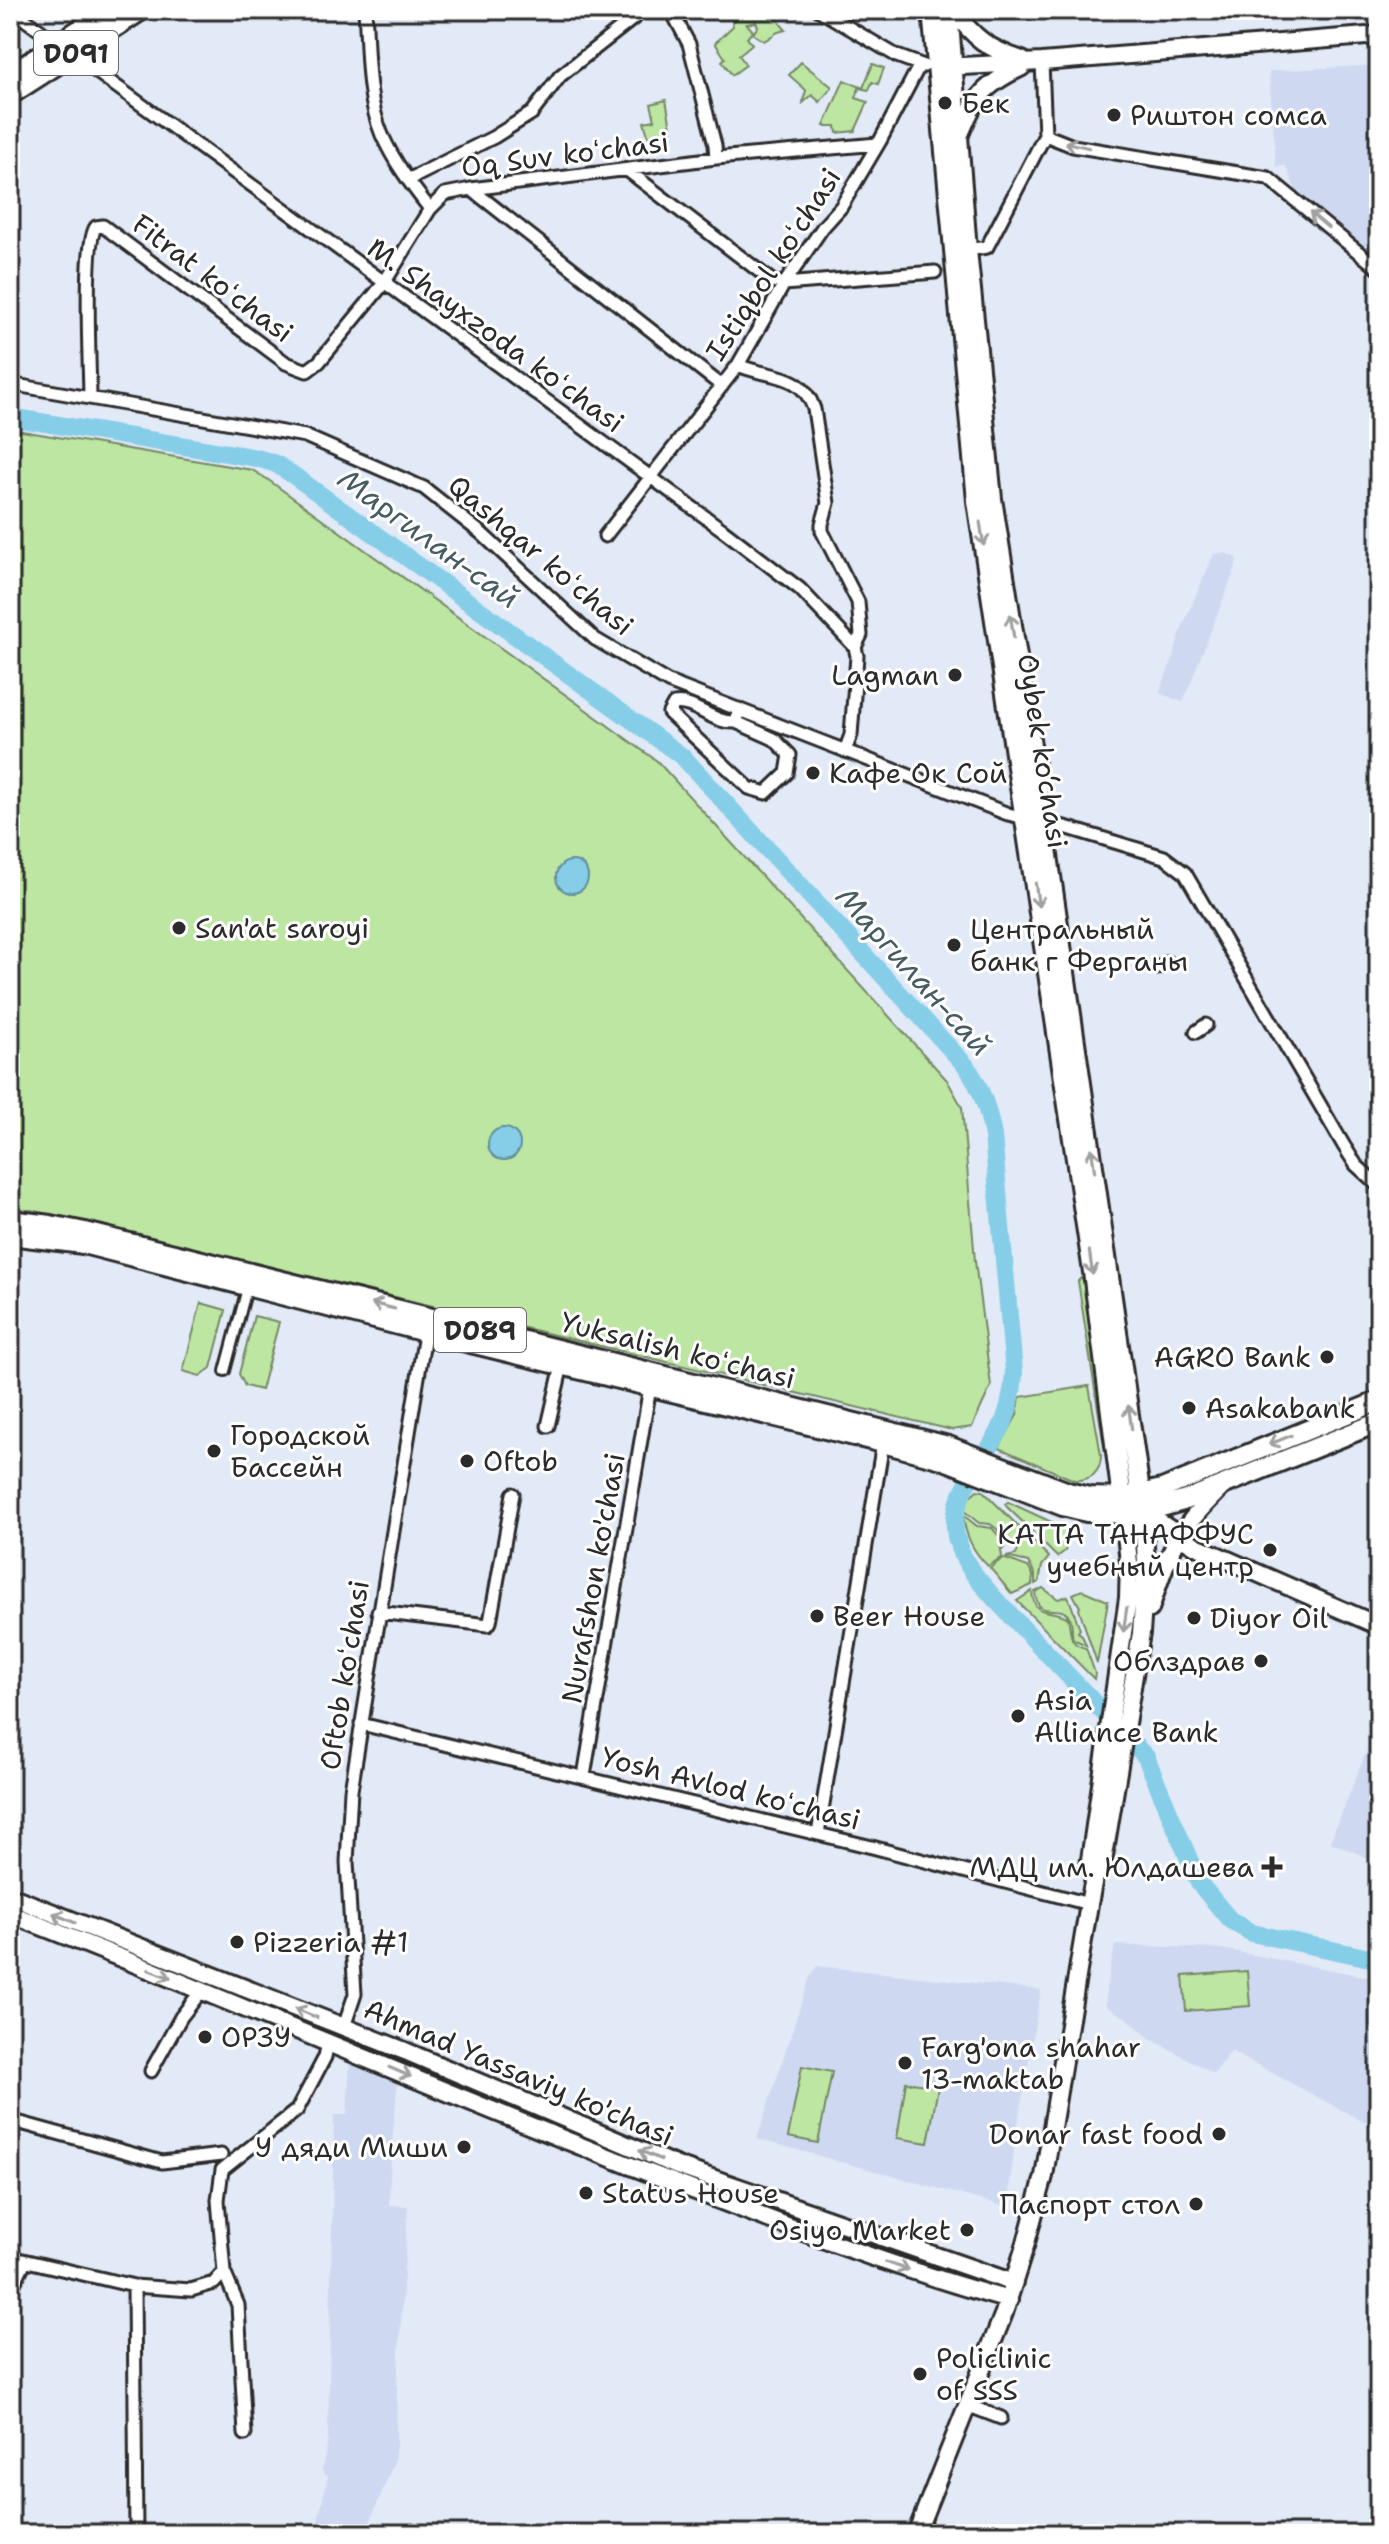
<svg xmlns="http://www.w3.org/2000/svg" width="1389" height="2544" viewBox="0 0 1389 2544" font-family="'Shantell Sans',sans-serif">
	<rect width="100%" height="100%" fill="#e2e9f7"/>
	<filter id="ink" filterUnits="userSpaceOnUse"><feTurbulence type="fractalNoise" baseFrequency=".0125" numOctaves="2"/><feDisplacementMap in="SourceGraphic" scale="16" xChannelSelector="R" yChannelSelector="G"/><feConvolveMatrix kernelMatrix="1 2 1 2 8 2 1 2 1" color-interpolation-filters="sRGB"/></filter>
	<g filter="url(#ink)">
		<path fill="#ced9f1" d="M1379,65V262L1297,194L1286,166H1276L1269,71Z
			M1225,553L1237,558L1235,569L1183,702L1159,693L1173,658L1183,625L1214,554Z
			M1379,1720V1862L1330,1842Z
			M1115,1945L1222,1949L1379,1979V2130L1231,2051L1214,2074L1147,2036L1128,2019L1106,2006V1989Z
			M817,1966L1041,1990L1016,2135L1007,2207L757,2139L809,1979Z
			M350,2060L398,2078L391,2153L389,2205L408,2206L397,2386L396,2444L394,2462L365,2534H315L328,2476L323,2474L322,2469L328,2441L334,2115H347Z"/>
		<path fill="#bde6a2" stroke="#748866" stroke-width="2" d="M746,10H775L772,14L786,30L778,32L764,41L753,34L758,26L756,22L747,24L753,31L747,38L752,44L739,55L746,65L732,75L722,61L725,58L715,43L733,26L732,23Z
			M801,62L832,87L820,102L812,95L803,103L806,90L789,75Z
			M873,64L884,68L878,84L872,82L869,90L859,88L856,98L868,102L855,131L837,133L836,126H824L844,80L863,88Z
			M666,100L673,139L650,142L644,122L655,120L651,104Z
			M10,429L252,470L267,479L657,761L947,1080L962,1107L975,1261L991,1386L972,1427L952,1430L31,1210L10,1211Z
			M1081,1278L1085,1280L1110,1446L1104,1447L1078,1281Z
			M201,1303L226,1310L211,1368L200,1376L183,1371Z
			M254,1316L279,1322L261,1390L245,1386L239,1374Z
			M1089,1386L1101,1455C1101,1472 1091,1481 1074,1480L999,1448L1017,1415L1020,1397Z
			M977,1490L983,1491L1049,1557L1042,1566L1039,1582L1035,1584V1574L1028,1562L1006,1557L1016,1555L1018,1550L1015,1545L1008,1544L1002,1550V1538L997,1529L990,1524L979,1523L964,1511L969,1497Z
			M1008,1502L1071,1531L1069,1537L1065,1540L1067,1544L1065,1551L1057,1557L1032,1532V1527H1028L1007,1507L1005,1504Z
			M963,1515L977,1526L992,1528L999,1536L1002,1557L988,1566C973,1552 965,1535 963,1515Z
			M1003,1558L1028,1567L1033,1575L1032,1585L1012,1594L990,1568Z
			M1043,1588L1058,1599L1068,1596L1080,1629L1078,1632L1082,1635L1086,1645L1073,1639C1071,1632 1073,1624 1070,1618C1060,1600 1038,1623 1035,1592Z
			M1082,1590L1108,1601L1097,1663L1079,1609L1080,1607L1073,1594Z
			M1032,1591C1034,1621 1052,1606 1068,1618C1072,1633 1067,1644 1086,1648L1095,1673L1094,1679L1017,1601Z
			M1247,1971L1250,2006L1186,2011L1183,1976Z
			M802,2066L832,2072L818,2143L788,2137Z
			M906,2082L938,2087L928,2143L897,2138Z"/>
		<path fill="#86cee7" stroke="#628d9c" stroke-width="2" d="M556 877a16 16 0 1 1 32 0a16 16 0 1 1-32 0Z
			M488 1144a16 16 0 1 1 32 0a16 16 0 1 1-32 0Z"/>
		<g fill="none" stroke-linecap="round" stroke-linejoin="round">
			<path stroke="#86cee7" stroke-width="18" d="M10,417L257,458L276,464L293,475L683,757L966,1066C982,1088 988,1110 993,1136L1014,1372C1013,1393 1009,1413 999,1432C979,1468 941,1505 960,1549C967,1568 982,1584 995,1599L1146,1757L1199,1883L1230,1920L1252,1933L1379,1960"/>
			<defs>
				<path id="pedestrian" d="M225,1371L245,1296"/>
				<path id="minor" d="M12,10L723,530L800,589L855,647L857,656L851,735L845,751
					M365,10C368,51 366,97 382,135C394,162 412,186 430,209L445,194L471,189L716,158L878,144
					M671,10L689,44L715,145L716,158
					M819,10L897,56L924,66
					M1042,62L1045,135L1073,146L1268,178L1379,269
					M627,170L772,281L784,284L935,272
					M408,180L494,137L532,113L560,76L644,10
					M471,189L722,386
					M967,250L987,247L1045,135
					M10,339L12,306
					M738,365C769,379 801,370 814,409L828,503L822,524V531L858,602L861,635L855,647
					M10,384L305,436L424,488L481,533L595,639L668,682L1008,814L1065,827L1164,857L1185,873L1344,1146L1356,1165L1379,1186
					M90,398C90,370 83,242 96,227L103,226L286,363L307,371L319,362L384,283L430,209
					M605,536L738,365L784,284L823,227L841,207L880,141L919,66
					M736,722C712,724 694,700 674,704L669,713L749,788L766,793L787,773L790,755L774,739L736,722L739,709
					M1158,968L1167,962
					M1196,1032L1206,1025
					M548,1426L562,1365
					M378,1612L488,1625L490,1622L513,1494
					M361,1724L872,1847L1089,1904
					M584,1776L650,1387
					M818,1834L883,1443
					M344,2027L355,1994L347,1862L351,1790L426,1328
					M151,2071L181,2017L202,1990
					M10,2120L162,2162L221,2155
					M10,2257L134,2286L191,2290L214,2283L224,2272L218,2200L222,2170L297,2110L325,2057L328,2042
					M224,2272L238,2305L245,2434
					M134,2286L136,2534
					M10,2292L25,2261
					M967,2405L1001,2418"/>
				<path id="secondary" d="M953,10C974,38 988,49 1022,60
					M942,67L1042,62L1379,35
					M958,139C975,98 981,86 1022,67
					M1143,1512L1196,1546L1379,1626
					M1150,1609C1158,1585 1165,1561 1178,1539C1190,1519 1207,1502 1223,1486
					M1094,1878L1089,1867L1128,1598L1129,1563L1124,1514
					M10,1896L405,2051L677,2166L1014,2283
					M10,1914C224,1997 435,2090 649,2173C768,2219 886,2266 1009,2300
					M916,2534L1004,2313L1026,2243L1044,2176L1089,1904L1094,1878L1102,1868L1141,1633L1146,1562L1143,1512"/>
				<path id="primary" d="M932,10L977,501L1093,1272L1124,1514
					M948,10L967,250L992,499L1043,821L1143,1512
					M10,1220L50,1225L85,1232L948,1446L1068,1492L1089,1497L1121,1498L1162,1489L1379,1401
					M10,1235L83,1244L425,1332L883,1443L942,1459L1063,1506L1087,1512L1124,1514L1143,1512L1183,1501L1379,1422"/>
				<path id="trunk" d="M10,75L109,10
					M10,95L142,10"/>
			</defs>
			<use href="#pedestrian" stroke="#2b2b2b" stroke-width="14"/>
			<use href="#minor" stroke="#2b2b2b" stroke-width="17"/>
			<use href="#secondary" stroke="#2b2b2b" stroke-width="22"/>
			<use href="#primary" stroke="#2b2b2b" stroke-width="24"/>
			<use href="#trunk" stroke="#2b2b2b" stroke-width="24"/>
			<use href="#pedestrian" stroke="#fff" stroke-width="8"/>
			<use href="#minor" stroke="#fff" stroke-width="11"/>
			<use href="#secondary" stroke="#fff" stroke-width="16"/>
			<use href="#primary" stroke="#fff" stroke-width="18"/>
			<use href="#trunk" stroke="#fff" stroke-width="18"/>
		</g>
		<defs><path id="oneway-shaft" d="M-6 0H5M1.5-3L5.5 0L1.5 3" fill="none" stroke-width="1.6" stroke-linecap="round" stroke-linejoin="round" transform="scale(2)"/></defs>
		<g stroke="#a0a0a0">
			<use href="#oneway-shaft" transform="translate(1077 145) rotate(-167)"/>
			<use href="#oneway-shaft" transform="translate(1319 220) rotate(-140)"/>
			<use href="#oneway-shaft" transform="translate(982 534) rotate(81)"/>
			<use href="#oneway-shaft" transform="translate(1012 626) rotate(-99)"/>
			<use href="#oneway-shaft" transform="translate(1037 895) rotate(82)"/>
			<use href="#oneway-shaft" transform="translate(1093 1160) rotate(-98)"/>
			<use href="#oneway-shaft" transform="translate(1091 1263) rotate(82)"/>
			<use href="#oneway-shaft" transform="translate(383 1306) rotate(-166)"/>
			<use href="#oneway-shaft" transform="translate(1130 1417) rotate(-98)"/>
			<use href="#oneway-shaft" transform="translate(1280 1440) rotate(158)"/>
			<use href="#oneway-shaft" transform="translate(1125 1620) rotate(98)"/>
			<use href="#oneway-shaft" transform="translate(64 1918) rotate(-157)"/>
			<use href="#oneway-shaft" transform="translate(160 1974) rotate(21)"/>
			<use href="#oneway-shaft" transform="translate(306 2013) rotate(-158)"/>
			<use href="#oneway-shaft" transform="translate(400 2072) rotate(23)"/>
			<use href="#oneway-shaft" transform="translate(650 2155) rotate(-157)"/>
			<use href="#oneway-shaft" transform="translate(897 2266) rotate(20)"/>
		</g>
	</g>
	<g fill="#2b2b2b" stroke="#fff" stroke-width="3">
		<circle cx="945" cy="103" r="8"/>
		<circle cx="1114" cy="115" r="8"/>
		<circle cx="955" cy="675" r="8"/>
		<circle cx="813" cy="773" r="8"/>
		<circle cx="179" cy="928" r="8"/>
		<circle cx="954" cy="945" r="8"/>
		<circle cx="1327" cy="1357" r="8"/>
		<circle cx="1189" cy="1408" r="8"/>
		<circle cx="214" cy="1451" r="8"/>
		<circle cx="467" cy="1461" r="8"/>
		<circle cx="1270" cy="1550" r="8"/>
		<circle cx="817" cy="1616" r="8"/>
		<circle cx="1194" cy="1618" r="8"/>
		<circle cx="1261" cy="1661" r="8"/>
		<circle cx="1018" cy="1716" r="8"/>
		<path d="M1268 1855h8v8h8v8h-8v8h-8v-8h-8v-8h8z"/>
		<circle cx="237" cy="1942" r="8"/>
		<circle cx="205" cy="2037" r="8"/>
		<circle cx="905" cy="2063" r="8"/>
		<circle cx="1219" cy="2134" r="8"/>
		<circle cx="464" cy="2147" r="8"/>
		<circle cx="586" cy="2193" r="8"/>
		<circle cx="1196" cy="2204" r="8"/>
		<circle cx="967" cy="2230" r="8"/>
		<circle cx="920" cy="2374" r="8"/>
	</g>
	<g text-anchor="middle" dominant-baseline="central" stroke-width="6" stroke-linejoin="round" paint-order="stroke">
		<g fill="#fff" stroke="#6b6b6b" stroke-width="2">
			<rect x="34" y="31" width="84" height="44" rx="6"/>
			<rect x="434" y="1308" width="92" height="44" rx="6"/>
		</g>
		<g font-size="26" font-weight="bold" fill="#2b2b2b">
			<text x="76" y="53">D091</text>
			<text x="480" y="1330">D089</text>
		</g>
		<g font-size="28" fill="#2b2b2b" stroke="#fff" text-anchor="start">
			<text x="961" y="103">Бек</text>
			<text x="1130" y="115">Риштон сомса</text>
			<text x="939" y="675" text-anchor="end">Lagman</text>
			<text x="829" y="773">Кафе Ок Сой</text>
			<text x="195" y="928">San'at saroyi</text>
			<text x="970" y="929">Центральный<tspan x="970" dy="32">банк г Ферганы</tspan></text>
			<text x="1311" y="1357" text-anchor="end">AGRO Bank</text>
			<text x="1205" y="1408">Asakabank</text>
			<text x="230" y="1435">Городской<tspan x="230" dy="32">Бассейн</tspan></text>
			<text x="483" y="1461">Oftob</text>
			<text x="1254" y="1534" text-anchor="end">КАТТА ТАНАФФУС<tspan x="1254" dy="32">учебный центр</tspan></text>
			<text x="833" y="1616">Beer House</text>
			<text x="1210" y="1618">Diyor Oil</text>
			<text x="1245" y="1661" text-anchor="end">Облздрав</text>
			<text x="1034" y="1700">Asia<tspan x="1034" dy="32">Alliance Bank</tspan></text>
			<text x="1254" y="1867" text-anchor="end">МДЦ им. Юлдашева</text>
			<text x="253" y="1942">Pizzeria #1</text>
			<text x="221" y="2037">ОРЗУ</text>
			<text x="921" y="2047">Farg'ona shahar<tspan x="921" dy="32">13-maktab</tspan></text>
			<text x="1203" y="2134" text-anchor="end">Donar fast food</text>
			<text x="448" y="2147" text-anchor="end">У дяди Миши</text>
			<text x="602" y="2193">Status House</text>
			<text x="1180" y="2204" text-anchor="end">Паспорт стол</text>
			<text x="951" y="2230" text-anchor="end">Osiyo Market</text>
			<text x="936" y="2358">Policlinic<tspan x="936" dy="32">of SSS</tspan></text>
		</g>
		<g font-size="28" fill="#2b2b2b" stroke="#fff">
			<text transform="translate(565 154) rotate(-7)">Oq Suv koʻchasi</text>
			<text transform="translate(773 264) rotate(-57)">Istiqbol koʻchasi</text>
			<text transform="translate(213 278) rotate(37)">Fitrat koʻchasi</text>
			<text transform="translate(496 335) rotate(36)">M. Shayxzoda koʻchasi</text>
			<text transform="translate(541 555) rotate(40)">Qashqar koʻchasi</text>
			<text transform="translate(1043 751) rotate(81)">Oybek ko‘chasi</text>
			<text transform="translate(678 1350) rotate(14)">Yuksalish koʻchasi</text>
			<text transform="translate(593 1578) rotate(-80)">Nurafshon ko'chasi</text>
			<text transform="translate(344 1675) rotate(-81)">Oftob koʻchasi</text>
			<text transform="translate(731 1788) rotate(14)">Yosh Avlod koʻchasi</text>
			<text transform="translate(519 2072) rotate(23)">Ahmad Yassaviy ko'chasi</text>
		</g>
		<g font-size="30" font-style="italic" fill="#465c63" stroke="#fff">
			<text transform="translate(429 538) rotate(36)">Маргилан-сай</text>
			<text transform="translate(914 971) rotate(48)">Маргилан-сай</text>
		</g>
	</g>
	<rect width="1389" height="2544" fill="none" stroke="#fff" stroke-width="40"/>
	<rect x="20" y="20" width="1349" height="2504" fill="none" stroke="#2b2b2b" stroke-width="3" filter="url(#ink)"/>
</svg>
